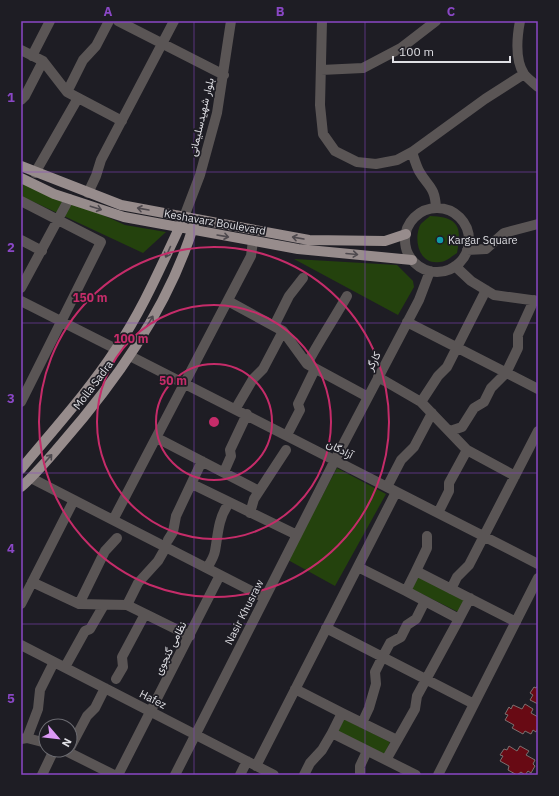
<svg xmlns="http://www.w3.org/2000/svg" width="559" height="796" viewBox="0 0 559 796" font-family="'IBM Plex Sans',Vazirmatn,sans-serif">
	<rect width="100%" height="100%" fill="#1e1d24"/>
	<path fill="#24420d" d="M21,178L125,225L166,232L143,253L21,196Z
		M430,216C459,217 462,227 457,253C452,256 446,262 440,262C420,265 414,243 419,228C420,223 426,220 430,216Z
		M294,259L397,265L413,281L414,287L398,315Z
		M337,468L386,494L335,586L288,560Z
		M418,577L464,600L458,612L412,589Z
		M344,719L390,742L384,755L338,731Z"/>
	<path fill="#680a14" stroke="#7b706f" d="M538,685V704L530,700L533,695L530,693L534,687L536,688Z
		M525,704L533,709L531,713L538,717V728L536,732L533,730L531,734L525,731L523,734L512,728L514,725L505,720L508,715L505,714L509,707L511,709L513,705L522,709Z
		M509,746L517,751L520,746L529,751L526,755L535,760L533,764L535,766L531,773L528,771L525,775L521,772L517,775L508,770L509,766L500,761L503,756L500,755L504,749L507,750Z"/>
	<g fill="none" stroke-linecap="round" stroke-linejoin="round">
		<path stroke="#5a5555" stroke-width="10" d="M118,21L224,75
			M322,21L320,105L323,134L335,151L357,162L376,164L397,160L412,152L485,99L524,74
			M520,21C517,37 515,60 524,74C528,79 534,83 538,87
			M21,50L43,61L67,92L122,121
			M32,56L50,21
			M321,70L363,68L401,48L436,21
			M67,92L83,60L96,46L109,21
			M21,100L25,96L43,61
			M412,152C414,158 416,165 419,171C428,187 435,186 436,208
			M35,173L78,98
			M88,193L96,176L101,160L174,21
			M21,201L101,242L21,402
			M405 240a32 32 0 1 1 64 0a32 32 0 1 1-64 0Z
			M184,217L200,175L217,113L231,21
			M21,240L42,251
			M467,250L486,249L504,233L538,224
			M455,266L471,281L494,295L538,301
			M21,288L69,199
			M21,301L116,349
			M228,301L283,331L307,364L368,397
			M407,322L538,389
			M274,326L289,296L303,278
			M130,356L538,564
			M307,364C319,341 334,319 347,296
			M378,377L421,402L467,450L515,476
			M421,402L438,376L447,367L486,290
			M236,408L253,379L263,369L283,331
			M450,431L462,427L474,408L484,402L491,388L506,373L518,348V335L534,300
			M287,435L300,410L298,404L315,369
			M157,438L259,491
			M224,472L231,456L230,450L247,414
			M31,478L265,598
			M192,484L297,535
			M387,487L401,460L414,447L432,413
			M250,513L254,499L286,450
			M438,513L449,491V483L467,450
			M113,520L251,256L253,241
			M168,540L173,532L176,516L202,461
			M358,567L406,591
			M207,568C210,563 214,557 215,551C218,535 218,520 227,506
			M416,571L427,548V536
			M32,582L79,604L127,605L190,636
			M451,589L457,577L469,565L538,431
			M470,598L459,619L406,591L416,571L516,622
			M21,604L74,500
			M79,604L105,551L117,538
			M127,605L138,583L158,561L166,547
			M326,628L474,704
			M21,645L274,775
			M65,667L85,631L90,629L104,605
			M116,679L123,667L122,657L145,614
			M295,689L342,713
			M362,723L369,708L376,684L375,672L383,656L390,643L401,637L407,625L416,619L425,601
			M27,738L38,709L40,690L54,662
			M21,739L27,738L46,743
			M397,740L342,713L332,733L386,760L415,709L417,696L459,619
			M70,748L87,716L95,708L105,688
			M64,750L114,775
			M386,760L416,775
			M256,766L396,492
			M42,775L54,750
			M118,775L220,575
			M175,775L335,460L419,300L430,271
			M240,775L247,761
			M304,775L310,763L322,750L332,733
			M360,775V766L367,751
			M438,775L538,578"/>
		<path stroke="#978c8c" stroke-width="10" d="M21,166L121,205L309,240L385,241L406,234
			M21,178L54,194L124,217L298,249L412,260
			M21,469C53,430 88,392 116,349C143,309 161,266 182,222
			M21,487C36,474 49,458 62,443C117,380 170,305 194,224"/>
	</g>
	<defs><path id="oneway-shaft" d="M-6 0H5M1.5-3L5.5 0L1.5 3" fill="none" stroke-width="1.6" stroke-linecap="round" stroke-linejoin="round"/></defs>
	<g stroke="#4e494e">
		<use href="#oneway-shaft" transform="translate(96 208) rotate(18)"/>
		<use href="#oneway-shaft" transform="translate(143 209) rotate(-170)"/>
		<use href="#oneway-shaft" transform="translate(223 236) rotate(10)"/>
		<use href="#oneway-shaft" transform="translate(298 238) rotate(-170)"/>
		<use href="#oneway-shaft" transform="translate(168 252) rotate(114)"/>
		<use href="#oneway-shaft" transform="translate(352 254) rotate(5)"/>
		<use href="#oneway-shaft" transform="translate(150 321) rotate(-59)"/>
		<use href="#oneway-shaft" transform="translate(48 459) rotate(-49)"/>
	</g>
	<path fill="none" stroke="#8a47c5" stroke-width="1" stroke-opacity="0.55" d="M194,21V775M365,21V775M21,172H538M21,323H538M21,473H538M21,624H538"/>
	<g fill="none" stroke="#c52c69" stroke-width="2">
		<circle cx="214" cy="422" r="58"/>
		<circle cx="214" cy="422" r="117"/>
		<circle cx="214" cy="422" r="175"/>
	</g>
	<circle fill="#0f9aa8" stroke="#1e1d24" stroke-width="1.5" cx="440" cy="240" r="4"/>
	<g text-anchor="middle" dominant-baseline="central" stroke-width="3.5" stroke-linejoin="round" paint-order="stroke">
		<g font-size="11" fill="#dfdfe4" stroke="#1e1d24">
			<text transform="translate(201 117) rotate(-77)">بلوار شهیدسلیمانی</text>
			<text transform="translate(215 222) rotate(10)">Keshavarz Boulevard</text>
			<text transform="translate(373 361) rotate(-62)">کارگر</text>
			<text transform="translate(93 385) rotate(-53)">Molla Sadra</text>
			<text transform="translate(340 449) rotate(27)">آزادگان</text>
			<text transform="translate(244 612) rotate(-63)">Nasir Khusraw</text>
			<text transform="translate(170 648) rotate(-63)">نظامی گنجوی</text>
			<text transform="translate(153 699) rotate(27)">Hafez</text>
		</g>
		<g font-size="11" fill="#dfdfe4" stroke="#1e1d24" text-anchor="start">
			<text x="448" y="240">Kargar Square</text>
		</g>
	</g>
	<circle cx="214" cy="422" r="6" fill="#c52c69" stroke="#1e1d24" stroke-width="2"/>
	<g font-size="12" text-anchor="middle" font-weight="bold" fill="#c52c69" stroke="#1e1d24" stroke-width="3.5" stroke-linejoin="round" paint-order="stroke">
		<text x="90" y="302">150 m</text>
		<text x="131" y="343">100 m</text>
		<text x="173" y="385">50 m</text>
	</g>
	<rect width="559" height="796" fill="none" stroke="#1e1d24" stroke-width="44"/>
	<g transform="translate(58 738) rotate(118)"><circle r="19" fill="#1e1d24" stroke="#6b6b71"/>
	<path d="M0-3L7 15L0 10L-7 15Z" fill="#db99f5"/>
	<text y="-6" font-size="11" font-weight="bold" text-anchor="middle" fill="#dfdfe4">N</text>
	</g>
	<path d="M393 56v6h117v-6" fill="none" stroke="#dfdfe4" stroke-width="2"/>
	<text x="399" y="56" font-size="12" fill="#dfdfe4" stroke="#1e1d24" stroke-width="3" paint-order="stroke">100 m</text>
	<rect x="22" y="22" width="515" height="752" fill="none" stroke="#8a47c5" stroke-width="1.5"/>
	<g font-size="13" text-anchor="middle" font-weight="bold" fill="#8a47c5">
		<text x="108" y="16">A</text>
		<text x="280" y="16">B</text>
		<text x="451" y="16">C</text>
		<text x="11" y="102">1</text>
		<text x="11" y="252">2</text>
		<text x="11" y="403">3</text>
		<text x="11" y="553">4</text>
		<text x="11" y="703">5</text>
	</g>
</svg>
